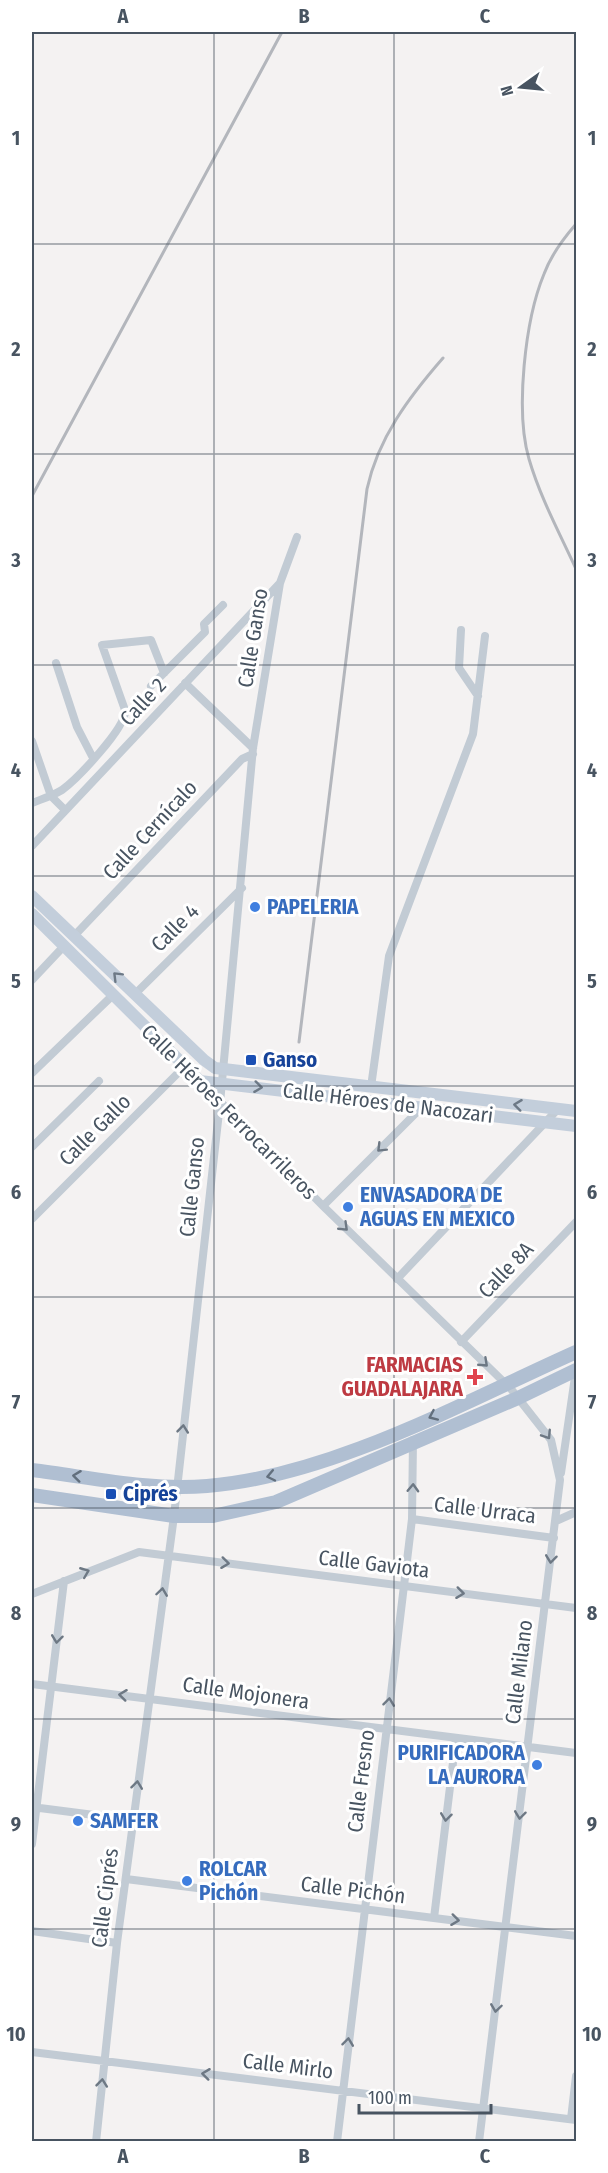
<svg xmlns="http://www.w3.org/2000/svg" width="608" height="2173" viewBox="0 0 608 2173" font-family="'Fira Sans Condensed',sans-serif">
	<rect width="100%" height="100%" fill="#f4f2f2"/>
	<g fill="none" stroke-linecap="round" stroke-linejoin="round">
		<path stroke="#c2cbd4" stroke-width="8" d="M461,630L459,668L478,696
			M56,663L77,727L93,758
			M185,683L253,748
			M151,686L205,632L204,624L223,605
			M32,741L51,796L65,810
			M32,803C42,799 52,796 62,790C77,779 127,727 125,710L102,645L151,640L164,673
			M32,846L280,583
			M75,935L242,759L253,754
			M32,980L64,946
			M135,994L242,888
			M32,1073L113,995
			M200,1081L323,1206L511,1389L551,1440L560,1480L479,2142
			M371,1087L389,956L473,734L485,636
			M32,1147L99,1081
			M323,1206L422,1107
			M32,1219L185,1066
			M397,1279L558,1109
			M461,1342L576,1222
			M561,1473L576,1370
			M412,1519L554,1538
			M556,1521L576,1512
			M32,1594L139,1552L576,1608
			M32,1684L576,1753
			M32,1807L133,1820
			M32,1844L64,1581
			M126,1879L576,1936
			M434,1918L456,1738
			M32,1931L117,1943
			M32,2052L576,2120
			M571,2119L576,2076
			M96,2142L117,1943L174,1516L220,1103L253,748L280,583L297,537
			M337,2142L412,1519L413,1440"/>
		<path stroke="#c3cedb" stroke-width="12" d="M32,896L204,1060L215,1068L576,1111
			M32,914L200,1081L576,1126"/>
		<path stroke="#b0bfd2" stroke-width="14" d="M32,1470C89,1477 149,1491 207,1486C331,1476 464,1402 576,1352
			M32,1495L174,1516H213L276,1502L518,1398L576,1370"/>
		<path stroke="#b3b6bc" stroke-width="3" d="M576,224C563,239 551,255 544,274C525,320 515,411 529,459C540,497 560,534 576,569
			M32,496L282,32
			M299,1042L367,489C378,438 409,397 443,358"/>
	</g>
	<defs><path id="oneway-chevron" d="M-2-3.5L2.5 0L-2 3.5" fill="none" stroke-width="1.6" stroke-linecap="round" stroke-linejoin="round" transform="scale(1.5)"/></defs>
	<g stroke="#6d7986">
		<use href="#oneway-chevron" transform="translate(117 976) rotate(-135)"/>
		<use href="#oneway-chevron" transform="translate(258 1087) rotate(7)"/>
		<use href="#oneway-chevron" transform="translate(518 1105) rotate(-173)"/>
	</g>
	<g stroke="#6d7884">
		<use href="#oneway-chevron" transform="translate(381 1148) rotate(135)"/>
		<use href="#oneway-chevron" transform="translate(344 1227) rotate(44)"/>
		<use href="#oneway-chevron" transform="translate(484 1363) rotate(43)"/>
		<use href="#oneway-chevron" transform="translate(183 1429) rotate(-84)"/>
		<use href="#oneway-chevron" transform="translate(547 1435) rotate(57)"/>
		<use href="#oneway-chevron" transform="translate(413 1488) rotate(-88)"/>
		<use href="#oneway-chevron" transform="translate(551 1559) rotate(97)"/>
		<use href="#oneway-chevron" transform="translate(225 1563) rotate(7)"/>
		<use href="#oneway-chevron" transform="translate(85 1572) rotate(-22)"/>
		<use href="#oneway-chevron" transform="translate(162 1592) rotate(-82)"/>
		<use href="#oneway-chevron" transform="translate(460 1593) rotate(7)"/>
		<use href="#oneway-chevron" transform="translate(57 1639) rotate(97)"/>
		<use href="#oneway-chevron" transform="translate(123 1695) rotate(-173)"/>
		<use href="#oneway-chevron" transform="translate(389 1702) rotate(-83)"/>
		<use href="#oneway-chevron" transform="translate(137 1785) rotate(-83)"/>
		<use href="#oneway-chevron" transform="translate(520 1815) rotate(97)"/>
		<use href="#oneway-chevron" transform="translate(446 1817) rotate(97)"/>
		<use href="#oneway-chevron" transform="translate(455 1920) rotate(7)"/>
		<use href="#oneway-chevron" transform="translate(496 2008) rotate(98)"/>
		<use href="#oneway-chevron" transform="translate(348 2042) rotate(-83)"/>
		<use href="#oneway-chevron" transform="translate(206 2074) rotate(-173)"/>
		<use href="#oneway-chevron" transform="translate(102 2083) rotate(-84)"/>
	</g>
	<g stroke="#626f7d">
		<use href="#oneway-chevron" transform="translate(433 1416) rotate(156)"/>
		<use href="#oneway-chevron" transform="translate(77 1476) rotate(-173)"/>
		<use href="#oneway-chevron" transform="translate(271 1476) rotate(168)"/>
	</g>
	<path fill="none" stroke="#485461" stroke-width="1.5" stroke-opacity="0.55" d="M214,32V2142M394,32V2142M32,244H576M32,454H576M32,665H576M32,876H576M32,1086H576M32,1297H576M32,1508H576M32,1719H576M32,1929H576"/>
	<g fill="#3f7fe0" stroke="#fff" stroke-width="2">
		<circle cx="255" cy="907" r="6"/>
		<circle cx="348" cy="1207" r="6"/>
		<circle cx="537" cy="1765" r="6"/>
		<circle cx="78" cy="1821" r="6"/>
		<circle cx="187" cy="1881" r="6"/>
	</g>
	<g fill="#1a4fb4" stroke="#fff" stroke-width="2">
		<rect x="245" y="1054" width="12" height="12" rx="3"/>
		<rect x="105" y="1488" width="12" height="12" rx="3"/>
	</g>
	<path fill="#e0444e" stroke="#fff" stroke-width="2" d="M472 1368h6v6h6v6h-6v6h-6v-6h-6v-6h6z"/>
	<g text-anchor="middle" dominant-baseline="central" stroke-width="6" stroke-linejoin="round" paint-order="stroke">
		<g font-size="21" fill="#485461" stroke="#fff">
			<text transform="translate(253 638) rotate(-81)">Calle Ganso</text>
			<text transform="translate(143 702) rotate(-47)">Calle 2</text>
			<text transform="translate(150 830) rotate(-47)">Calle Cernícalo</text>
			<text transform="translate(175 928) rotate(-45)">Calle 4</text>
			<text transform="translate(388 1103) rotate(7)">Calle Héroes de Nacozari</text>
			<text transform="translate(229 1112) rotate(45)">Calle Héroes Ferrocarrileros</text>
			<text transform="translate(95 1130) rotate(-45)">Calle Gallo</text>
			<text transform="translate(192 1187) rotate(-84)">Calle Ganso</text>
			<text transform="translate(506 1270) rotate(-46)">Calle 8A</text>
			<text transform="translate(485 1510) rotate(7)">Calle Urraca</text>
			<text transform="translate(374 1564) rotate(7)">Calle Gaviota</text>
			<text transform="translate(519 1672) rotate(-83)">Calle Milano</text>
			<text transform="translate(246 1693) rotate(8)">Calle Mojonera</text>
			<text transform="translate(361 1781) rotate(-83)">Calle Fresno</text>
			<text transform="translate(353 1890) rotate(7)">Calle Pichón</text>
			<text transform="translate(105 1898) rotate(-83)">Calle Ciprés</text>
			<text transform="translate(288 2066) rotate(7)">Calle Mirlo</text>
		</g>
		<g font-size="21" font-weight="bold" fill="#366cbe" stroke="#fff" text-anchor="start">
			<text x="267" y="907">PAPELERIA</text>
			<text x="360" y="1195">ENVASADORA DE<tspan x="360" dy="24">AGUAS EN MEXICO</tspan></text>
			<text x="525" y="1753" text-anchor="end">PURIFICADORA<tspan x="525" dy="24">LA AURORA</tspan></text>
			<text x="90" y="1821">SAMFER</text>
			<text x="199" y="1869">ROLCAR<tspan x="199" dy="24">Pichón</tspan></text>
		</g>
		<g font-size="21" font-weight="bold" fill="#164399" stroke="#fff" text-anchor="start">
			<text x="263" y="1060">Ganso</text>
			<text x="123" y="1494">Ciprés</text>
		</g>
		<g font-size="21" font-weight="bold" fill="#be3a42" stroke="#fff" text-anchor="end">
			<text x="463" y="1365">FARMACIAS<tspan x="463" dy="24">GUADALAJARA</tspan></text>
		</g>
	</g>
	<rect width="608" height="2173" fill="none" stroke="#ffffff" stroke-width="66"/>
	<g transform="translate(521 87) rotate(255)" stroke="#ffffff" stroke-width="4.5" paint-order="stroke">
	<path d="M0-4.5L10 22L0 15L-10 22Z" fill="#485461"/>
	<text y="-9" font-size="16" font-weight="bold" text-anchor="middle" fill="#485461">N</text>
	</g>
	<path d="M359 2104v9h132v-9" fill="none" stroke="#485461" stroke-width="3"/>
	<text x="368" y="2104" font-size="18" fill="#485461" stroke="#ffffff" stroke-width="4.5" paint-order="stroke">100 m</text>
	<rect x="33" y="33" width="542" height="2107" fill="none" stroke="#485461" stroke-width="2"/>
	<g font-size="20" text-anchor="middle" font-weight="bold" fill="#485461">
		<text x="123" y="23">A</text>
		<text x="304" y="23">B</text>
		<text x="485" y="23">C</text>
		<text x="16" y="145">1</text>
		<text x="592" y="145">1</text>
		<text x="16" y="356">2</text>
		<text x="592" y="356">2</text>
		<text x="16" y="567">3</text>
		<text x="592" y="567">3</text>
		<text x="16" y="777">4</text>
		<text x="592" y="777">4</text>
		<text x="16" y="988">5</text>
		<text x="592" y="988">5</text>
		<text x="16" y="1199">6</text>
		<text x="592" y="1199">6</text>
		<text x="16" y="1409">7</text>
		<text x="592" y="1409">7</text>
		<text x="16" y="1620">8</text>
		<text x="592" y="1620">8</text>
		<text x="16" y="1831">9</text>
		<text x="592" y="1831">9</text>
		<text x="16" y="2041">10</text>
		<text x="592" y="2041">10</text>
		<text x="123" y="2163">A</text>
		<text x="304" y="2163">B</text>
		<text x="485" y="2163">C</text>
	</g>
</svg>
